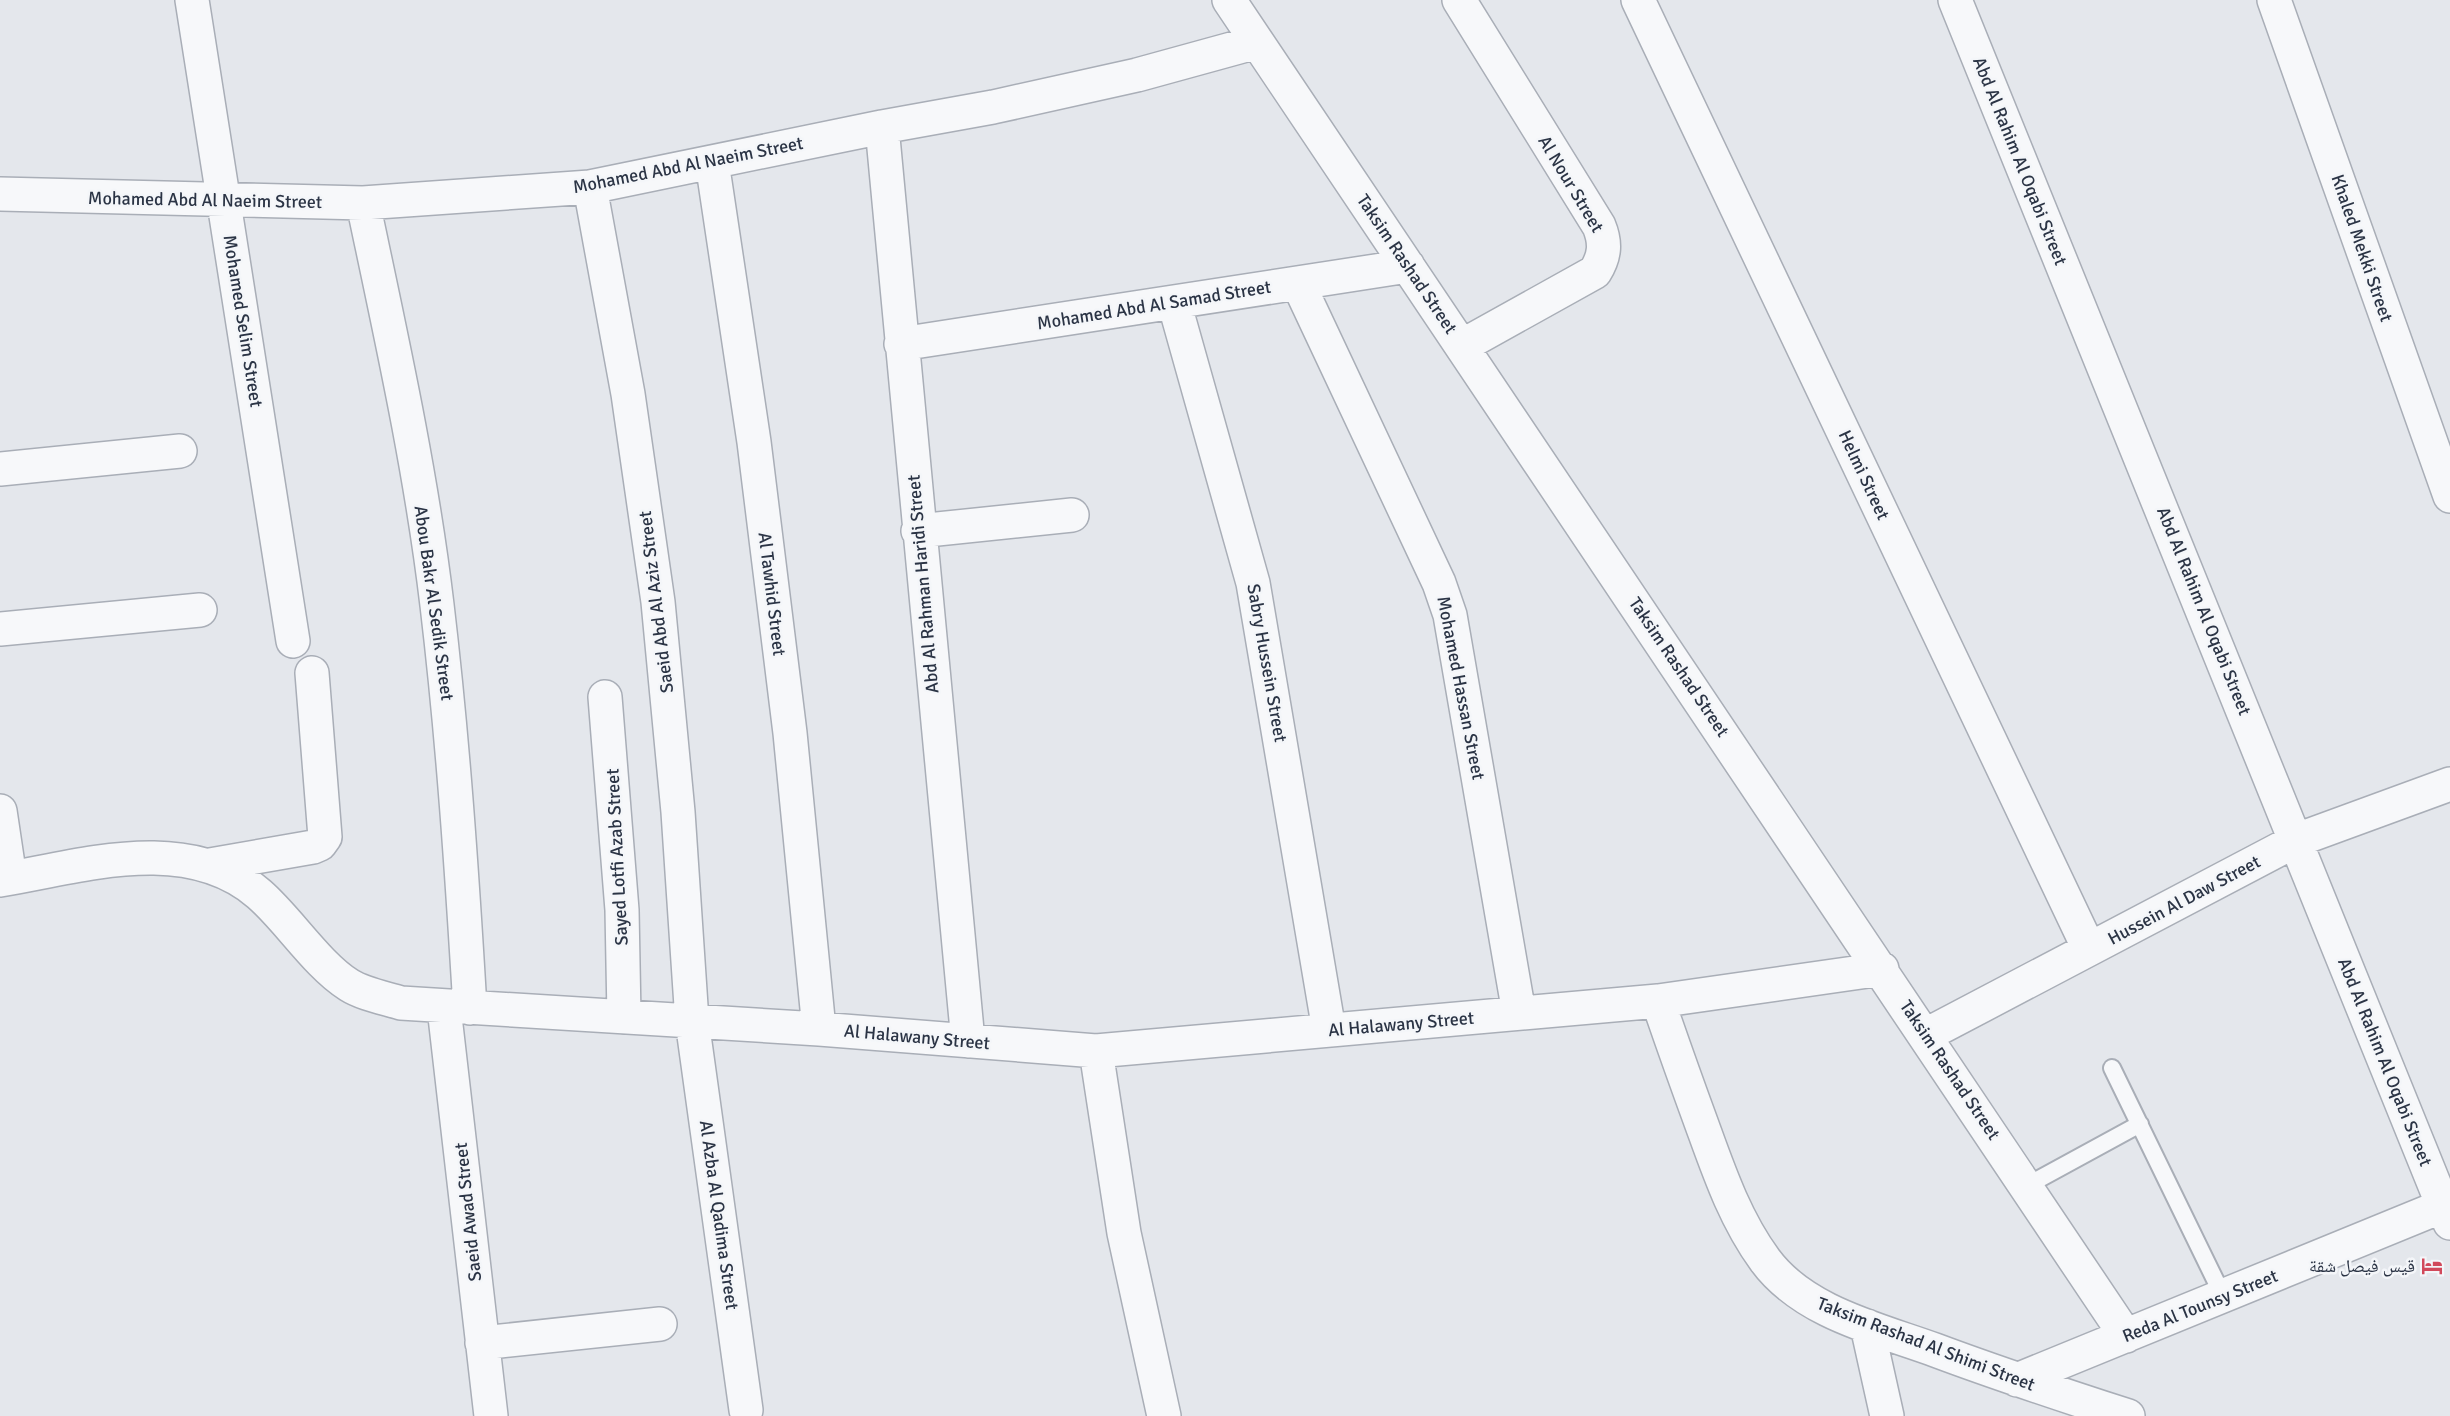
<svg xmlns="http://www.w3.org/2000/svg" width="2450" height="1416" viewBox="0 0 2450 1416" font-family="Signika,'Noto Naskh Arabic',sans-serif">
	<rect width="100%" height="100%" fill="#e4e7ec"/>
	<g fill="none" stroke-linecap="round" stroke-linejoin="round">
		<defs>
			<path id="service" d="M2112,1068L2223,1296
				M2028,1185L2140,1124"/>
			<path id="minor" d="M192,0L293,641
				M1229,0L2126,1336
				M1459,0L1599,226C1606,243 1605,256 1595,272L1462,346
				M1638,0L2089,949
				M1955,0L2450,1223
				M2274,0L2450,496
				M882,127L968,1041
				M712,162L754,442L790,733L819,1029
				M590,187L628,394L658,602L678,812L692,1021L746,1410
				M0,194L363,203L590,187L882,127L993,107L1137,75L1257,42
				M363,203C391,336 421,470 437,605C453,739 462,873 470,1008
				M1298,283L1439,583L1450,615L1519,1013
				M1174,302L1253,583L1329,1030
				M901,344L1408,266
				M0,469L180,451
				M918,531L1072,515
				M0,629L200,610
				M605,697L622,910L624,1017
				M0,811L10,878
				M210,865L313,847L320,844L325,837L312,673
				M0,880C83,866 187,832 259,894C288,919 317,965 349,985C363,994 385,998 401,1003L819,1029L1096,1051L1658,1001L1882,969
				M1658,1001C1672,1042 1687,1084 1702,1125C1719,1172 1735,1219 1765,1260C1803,1312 1877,1329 1935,1350C1999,1374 2063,1395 2128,1416
				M444,1008L491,1416
				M1926,1035L2297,840L2450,784
				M1096,1051L1124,1233L1164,1416
				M1867,1326L1887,1416
				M482,1343L660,1324
				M2017,1380L2450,1203"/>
		</defs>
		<use href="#service" stroke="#a9aeb7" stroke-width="20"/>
		<use href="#minor" stroke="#a9aeb7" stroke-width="36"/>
		<use href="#service" stroke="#f7f8fa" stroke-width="16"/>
		<use href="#minor" stroke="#f7f8fa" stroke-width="33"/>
	</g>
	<defs>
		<symbol id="hotel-bare" viewBox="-9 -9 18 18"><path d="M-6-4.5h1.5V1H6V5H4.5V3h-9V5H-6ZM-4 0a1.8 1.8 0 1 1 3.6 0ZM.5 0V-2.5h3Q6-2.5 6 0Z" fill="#d1495b" stroke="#f4f6f9" stroke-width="2.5" paint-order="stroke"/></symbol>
	</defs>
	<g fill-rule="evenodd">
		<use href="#hotel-bare" x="2417" y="1251" width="30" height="30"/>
	</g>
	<g text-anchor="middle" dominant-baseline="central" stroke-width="5" stroke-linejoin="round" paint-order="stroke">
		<g font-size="18" fill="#2b3445" stroke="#f4f6f9">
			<text transform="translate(2020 161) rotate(68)">Abd Al Rahim Al Oqabi Street</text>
			<text transform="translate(688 165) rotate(-11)">Mohamed Abd Al Naeim Street</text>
			<text transform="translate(1571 184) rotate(59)">Al Nour Street</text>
			<text transform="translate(205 200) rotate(1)">Mohamed Abd Al Naeim Street</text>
			<text transform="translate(2362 248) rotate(71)">Khaled Mekki Street</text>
			<text transform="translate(1407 264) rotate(56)">Taksim Rashad Street</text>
			<text transform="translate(1154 305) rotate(-9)">Mohamed Abd Al Samad Street</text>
			<text transform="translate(243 321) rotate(81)">Mohamed Selim Street</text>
			<text transform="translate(1864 475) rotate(65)">Helmi Street</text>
			<text transform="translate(923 584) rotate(-95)">Abd Al Rahman Haridi Street</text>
			<text transform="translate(772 594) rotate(83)">Al Tawhid Street</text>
			<text transform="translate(656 602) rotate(-97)">Saeid Abd Al Aziz Street</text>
			<text transform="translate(434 603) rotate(82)">Abou Bakr Al Sedik Street</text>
			<text transform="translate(2204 611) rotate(68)">Abd Al Rahim Al Oqabi Street</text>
			<text transform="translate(1267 663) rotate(80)">Sabry Hussein Street</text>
			<text transform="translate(1679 667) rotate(56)">Taksim Rashad Street</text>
			<text transform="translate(1461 688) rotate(79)">Mohamed Hassan Street</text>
			<text transform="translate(617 857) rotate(-93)">Sayed Lotfi Azab Street</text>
			<text transform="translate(2184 900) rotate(-28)">Hussein Al Daw Street</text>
			<text transform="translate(1401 1024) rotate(-5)">Al Halawany Street</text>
			<text transform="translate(917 1037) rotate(5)">Al Halawany Street</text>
			<text transform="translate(2385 1062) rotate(68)">Abd Al Rahim Al Oqabi Street</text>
			<text transform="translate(1950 1070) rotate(56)">Taksim Rashad Street</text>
			<text transform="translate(468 1212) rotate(-96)">Saeid Awad Street</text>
			<text transform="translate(719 1215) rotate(82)">Al Azba Al Qadima Street</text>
			<text transform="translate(2200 1306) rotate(-22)">Reda Al Tounsy Street</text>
			<text transform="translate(1926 1344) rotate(21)">Taksim Rashad Al Shimi Street</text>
		</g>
		<g font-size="18" fill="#2b3445" stroke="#f4f6f9" text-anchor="end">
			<text x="2415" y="1266">قيس فيصل شقة</text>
		</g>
	</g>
</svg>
